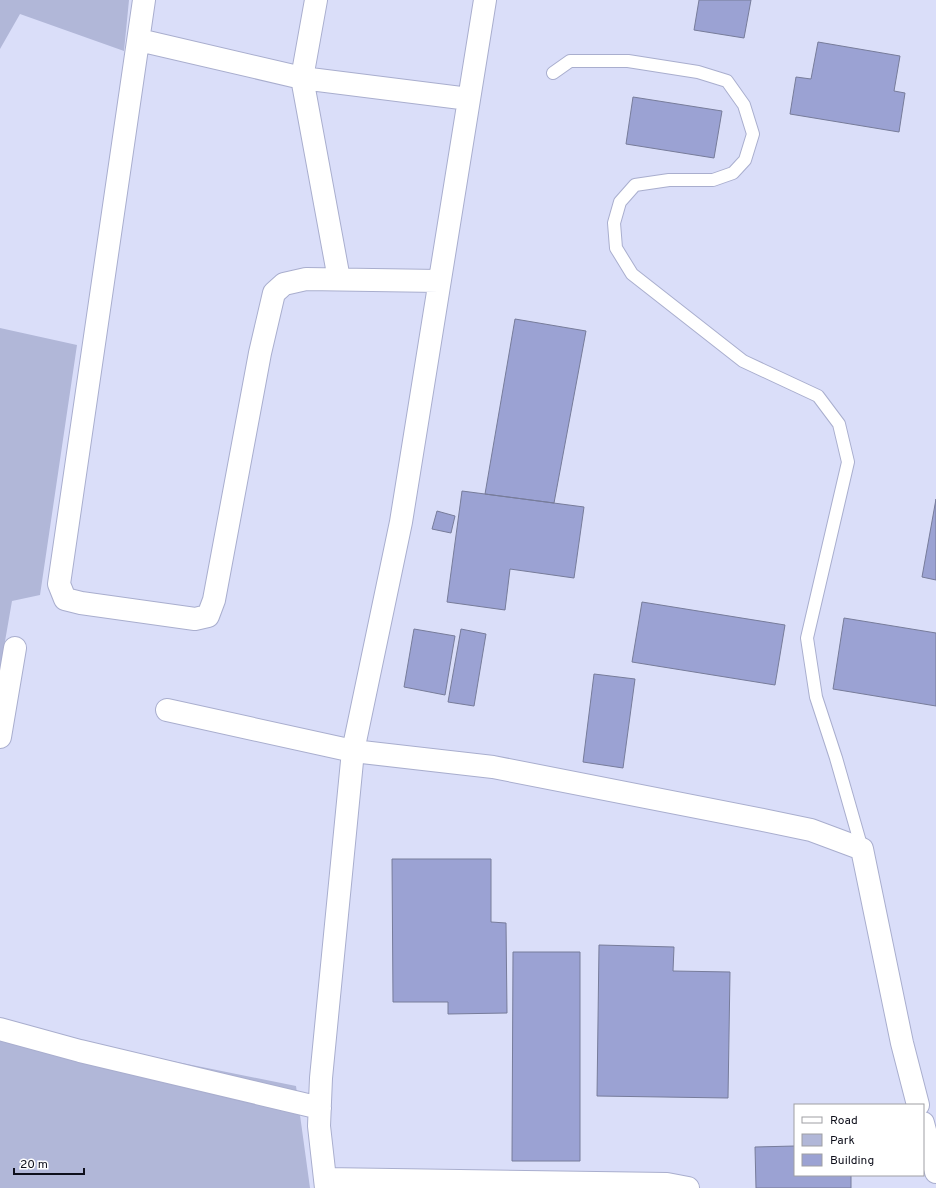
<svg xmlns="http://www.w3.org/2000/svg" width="936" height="1188" viewBox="0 0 936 1188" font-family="Overpass,sans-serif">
	<rect width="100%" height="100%" fill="#dadef9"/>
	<path fill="#b1b7d8" d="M0,0H129L124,51L20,14L0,49Z
		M0,328L77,345L40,595L12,601L0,670Z
		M0,1026L296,1086L310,1188H0Z"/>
	<path fill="#9ba2d3" stroke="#777c9a" d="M699,0H751L744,38L694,30Z
		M818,42L900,56L894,91L905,93L899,132L790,114L796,77L811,79Z
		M633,97L722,111L714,158L626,144Z
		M515,319L586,331L554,503L485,494Z
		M462,491L584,507L574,578L510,569L505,610L447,602Z
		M936,499V580L922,577Z
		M437,511L455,516L451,533L432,529Z
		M642,602L785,625L775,685L632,662Z
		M844,618L936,633V706L833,689Z
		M414,629L455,636L445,695L404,687Z
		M461,629L486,634L474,706L448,702Z
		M594,674L635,679L623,768L583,762Z
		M392,859H491V922L506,923L507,1013L448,1014V1002H393Z
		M599,945L674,947L673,971L730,972L728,1098L597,1096Z
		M513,952H580V1161H512Z
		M795,1146V1175H851V1188H756L755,1147Z"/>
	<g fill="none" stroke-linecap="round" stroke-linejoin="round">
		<defs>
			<path id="service" d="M553,73L570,61H628L698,72L727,81L744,105L753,134L745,160L733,173L713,180H669L635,185L620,202L614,223L616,248L632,274L743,361L818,396L839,424L848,462L807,638L816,697L836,758L862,849"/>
			<path id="minor" d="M144,0L59,584L65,599L81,603L195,619L208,616L214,600L260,353L274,293L284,284L306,279L439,281
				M316,0L302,78L339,279
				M139,40L302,78L469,99
				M167,710L353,751L493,767L763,820L811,830L862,849L902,1043L918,1105
				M0,737L15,648
				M0,1029L80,1051L320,1108
				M923,1123L936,1172
				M325,1179L667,1184L688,1188
				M326,1188L319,1126L321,1078L353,751L401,522L485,0"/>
		</defs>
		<use href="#service" stroke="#a9aece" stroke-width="14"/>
		<use href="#minor" stroke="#a9aece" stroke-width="24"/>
		<use href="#service" stroke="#fff" stroke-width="12"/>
		<use href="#minor" stroke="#fff" stroke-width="22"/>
	</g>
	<rect x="794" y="1104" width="130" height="72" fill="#ffffff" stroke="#9f9fa4"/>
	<rect x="802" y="1117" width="20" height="6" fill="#ffffff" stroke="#9f9fa4"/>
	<text x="830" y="1124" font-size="12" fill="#0e0f1b">Road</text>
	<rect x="802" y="1134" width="20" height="12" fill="#b1b7d8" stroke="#9f9fa4"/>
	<text x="830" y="1144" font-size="12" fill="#0e0f1b">Park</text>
	<rect x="802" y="1154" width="20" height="12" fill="#9ba2d3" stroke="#9f9fa4"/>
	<text x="830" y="1164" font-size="12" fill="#0e0f1b">Building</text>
	<path d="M14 1168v6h70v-6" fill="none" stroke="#0e0f1b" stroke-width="2"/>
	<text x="20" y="1168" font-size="12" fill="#0e0f1b" stroke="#ffffff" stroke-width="3" paint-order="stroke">20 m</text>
</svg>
